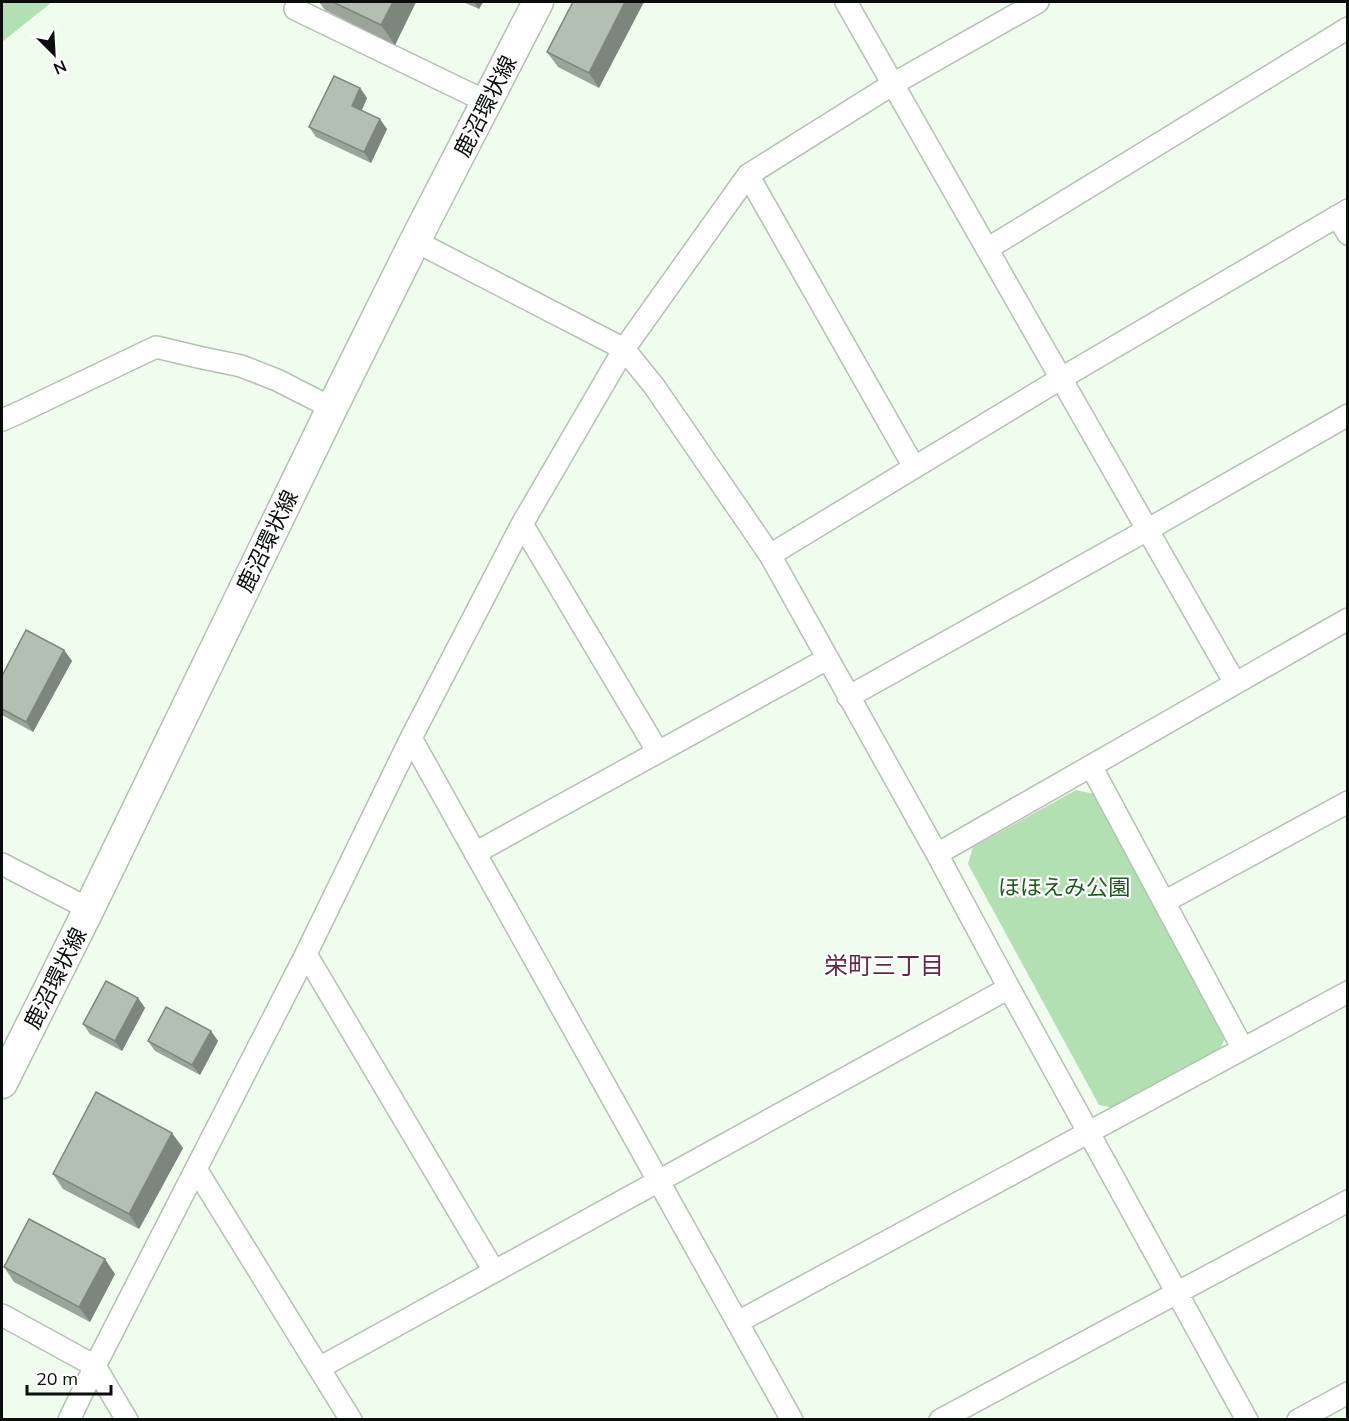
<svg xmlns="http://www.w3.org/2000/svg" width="1349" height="1421" viewBox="0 0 1349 1421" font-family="Mulish,'Noto Sans JP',sans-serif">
	<rect width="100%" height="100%" fill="#effcee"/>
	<path fill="#b3e0b2" d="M2,2H52L2,42Z
		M1076,790L1099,795L1225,1038L1217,1056L1119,1109L1099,1105L968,864L973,847Z"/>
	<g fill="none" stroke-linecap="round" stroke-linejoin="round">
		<defs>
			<path id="street" d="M846,2L1235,683
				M295,9L487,102
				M748,175L914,467
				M1337,216L1348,234
				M415,241L624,349L654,386L770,555L937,854L1009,988L1247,1420
				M987,249L1348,28
				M2,420L16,414L156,347L198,357L241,366L277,380L332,408
				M522,524L658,752
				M770,555L1060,379L1348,210
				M848,697L1147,530L1348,415
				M411,738L792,1420
				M1091,766L1243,1049
				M475,853L827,659
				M937,854L1348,619
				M2,864L89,909
				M1164,902L1348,802
				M306,954L494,1271
				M196,1169L351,1420
				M2,1315L95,1366L127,1420
				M738,1322L1348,992
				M319,1368L1009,988
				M69,1420L95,1366L306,954L411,738L522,524L624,349L748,175L893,84L1038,2
				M940,1420L1348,1201
				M1298,1420L1348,1393"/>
			<path id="secondary" d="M2,1083L89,909L332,408L415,241L538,2"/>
		</defs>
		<use href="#street" stroke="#b4c1b4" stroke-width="24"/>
		<use href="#secondary" stroke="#b4c1b4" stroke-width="33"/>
		<use href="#street" stroke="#fff" stroke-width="21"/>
		<use href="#secondary" stroke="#fff" stroke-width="30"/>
	</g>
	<path fill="#9aa499" d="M319,2H416L395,45L325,10Z
		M463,2H483L479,9Z
		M573,2L599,88L558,67L547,52Z
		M360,88L367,98L362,110L387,129L371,163L316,137L309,127Z
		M64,650L72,661L33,732L2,715V676Z
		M138,998L145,1008L122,1051L90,1034L83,1024Z
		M211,1031L218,1041L200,1075L155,1051L148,1041Z
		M183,1148L139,1229L63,1189L53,1174Z
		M4,1267L115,1274L90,1322L14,1282Z"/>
	<path fill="#7d867d" d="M393,2H416L395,45L381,25Z
		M474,2H483L479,9Z
		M625,2H644L599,88L589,73Z
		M360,88L367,98L359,116L352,106Z
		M380,119L387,129L371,163L364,152Z
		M64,650L72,661L33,732L26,722Z
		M138,998L145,1008L122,1051L115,1041Z
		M211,1031L218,1041L200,1075L192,1065Z
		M172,1133L183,1148L139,1229L129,1214Z
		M105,1259L115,1274L90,1322L79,1307Z"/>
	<path fill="#b3bfb2" stroke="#7d867d" stroke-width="1.5" d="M333,2H393L381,25Z
		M573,2H625L589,73L547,52Z
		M334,76L360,88L352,106L380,119L364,152L309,127Z
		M26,630L64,650L26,722L2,709V676Z
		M106,981L138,998L115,1041L83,1024Z
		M166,1007L211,1031L192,1065L148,1041Z
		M96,1092L172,1133L129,1214L53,1174Z
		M29,1219L105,1259L79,1307L4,1267Z"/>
	<g text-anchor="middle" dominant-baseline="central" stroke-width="4.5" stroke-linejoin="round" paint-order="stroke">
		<g font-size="22" fill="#0a0e0a" stroke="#fff">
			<text transform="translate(485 106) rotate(-63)">鹿沼環状線</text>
			<text transform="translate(267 541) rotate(-64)">鹿沼環状線</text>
			<text transform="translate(55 978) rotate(-63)">鹿沼環状線</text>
		</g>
		<g font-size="22" fill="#1c5a20" stroke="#fff">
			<text x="1064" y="887">ほほえみ公園</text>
		</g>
		<g font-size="24" fill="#672644" stroke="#fff">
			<text x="884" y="965">栄町三丁目</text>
		</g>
	</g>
	<rect width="1349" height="1421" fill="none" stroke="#0a0e0a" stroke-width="6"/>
	<g transform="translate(54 54) rotate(156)" stroke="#ffffff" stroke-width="4.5" paint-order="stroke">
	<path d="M0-4.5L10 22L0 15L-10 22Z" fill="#0a0e0a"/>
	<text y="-9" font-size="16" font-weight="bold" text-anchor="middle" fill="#0a0e0a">N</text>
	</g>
	<path d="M27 1385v9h84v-9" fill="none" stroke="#0a0e0a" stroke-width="3"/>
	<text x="36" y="1385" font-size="18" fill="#0a0e0a" stroke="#ffffff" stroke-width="4.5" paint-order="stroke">20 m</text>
</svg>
